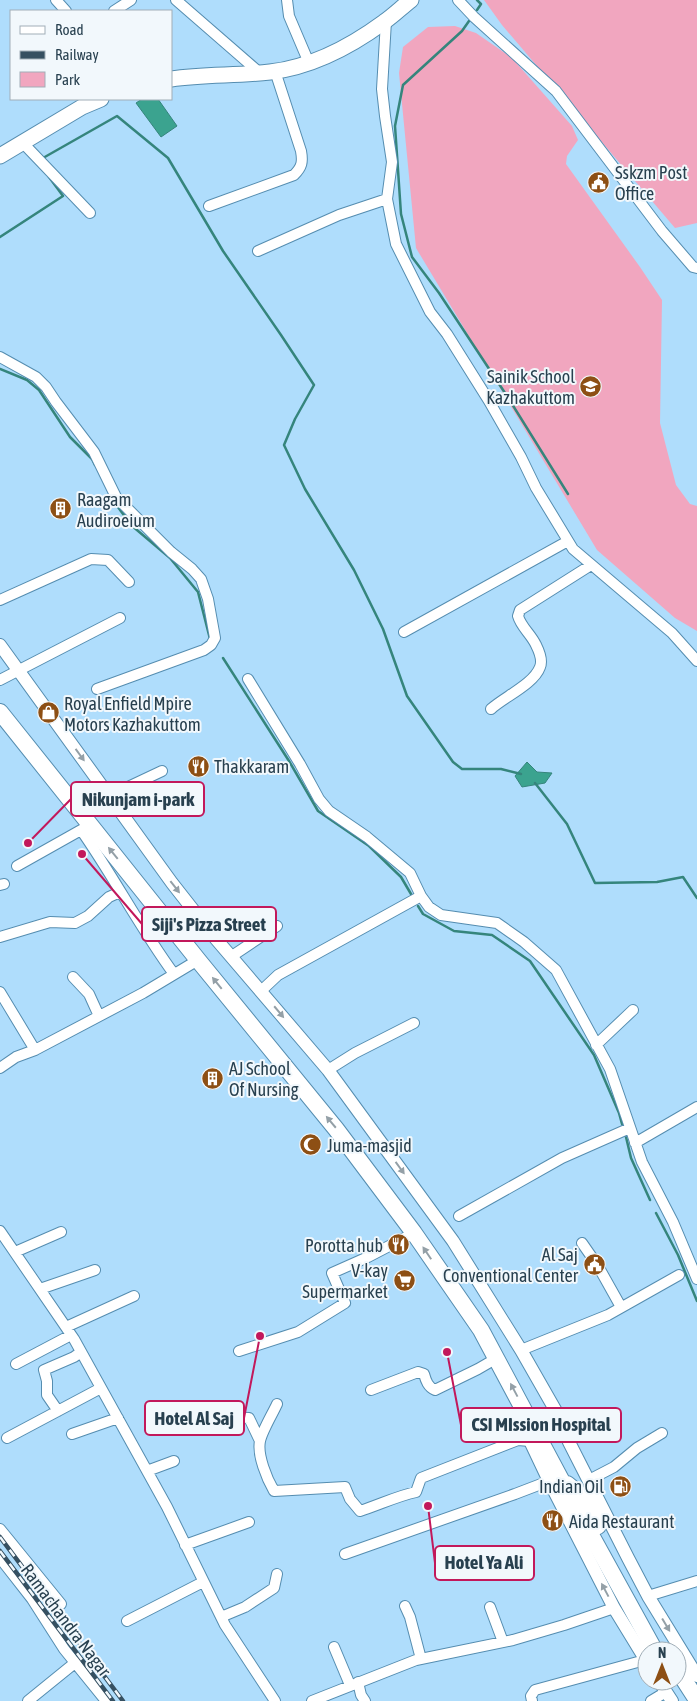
<svg xmlns="http://www.w3.org/2000/svg" width="697" height="1701" viewBox="0 0 697 1701" font-family="'Asap Condensed',sans-serif">
	<rect width="100%" height="100%" fill="#afddfc"/>
	<path fill="#f1a6bf" d="M484,0H697V223L675,228L502,25Z
		M455,26L476,33L512,58L572,126L578,140L567,156L566,164L640,267L662,300L660,423L676,485L690,504L697,506V631L675,618L597,550L416,248L399,73L403,47L428,27Z"/>
	<path fill="#3ba38f" stroke="#35857c" d="M142,99H158L177,126L161,137L136,103Z
		M527,762L537,772L552,773L545,783L522,787L515,776Z"/>
	<g fill="none" stroke-linecap="round" stroke-linejoin="round">
		<path stroke="#35857c" stroke-width="2.5" d="M477,10L481,4L477,0
			M469,21L462,31L403,85L395,126L401,214L412,257L439,293L507,396L568,494
			M43,158L117,116L168,158L223,251L281,335L314,385L295,419L284,445L305,489L354,570L383,629L407,696L453,762L462,769H501L521,774
			M0,237L63,196L49,177
			M0,369L27,380L39,390L70,437L92,459L95,465
			M115,503L131,525L170,558L198,592L210,639
			M223,658L289,761L318,811L369,846L401,877L411,894
			M535,783L567,824L595,883L657,882L683,877L697,898
			M418,906L423,914L454,931L492,935L530,961L594,1055L619,1113L622,1124
			M626,1137L631,1158L650,1200
			M656,1213L678,1255L697,1301"/>
		<defs>
			<path id="minor" d="M56,0L66,11
				M176,0L260,73
				M287,0L289,16L309,63
				M458,0L474,17L556,91L662,231L693,267L697,268
				M114,11L131,0
				M386,21L382,89L385,116L392,162L387,199L396,244L430,312L447,334L489,401L521,457L536,488L573,549L672,633L697,661
				M22,142L90,213
				M209,206L294,175C302,167 303,162 301,151L275,71
				M258,251L339,215L387,199
				M0,357L36,377L46,387L56,402L94,452L116,497L171,552L192,569L201,579L208,599L215,638L211,645L204,650L97,689
				M0,600L91,559L108,560L129,582
				M404,632L568,541
				M248,679L300,764L319,799L329,811L367,837L410,873L421,896L429,907L441,915L497,923L524,942L556,970L610,1069L642,1162L673,1222L697,1279
				M0,680L120,618
				M491,709C504,697 534,684 540,667C543,660 539,651 536,645C531,634 521,627 518,616L520,610L591,565
				M109,796L162,771
				M17,866L81,830C114,877 140,928 174,974
				M0,885L4,884
				M0,937L50,922L75,923L88,916L109,897L120,892
				M232,956L277,926
				M73,977L89,994L99,1016
				M261,991L278,975L421,896
				M0,992L35,1050
				M596,1045L633,1010
				M0,1068L16,1057L35,1050L143,993L198,960
				M328,1070L355,1053L414,1023
				M635,1143L697,1107
				M459,1216L562,1158L630,1128
				M0,1231L74,1339L167,1507L225,1625L275,1701
				M582,1243L598,1266L621,1307
				M15,1252L61,1232
				M40,1289L95,1270
				M66,1327L134,1296
				M521,1350L608,1315L679,1275
				M239,1351L298,1332L345,1303L332,1273L368,1257L414,1233
				M16,1364L71,1335
				M371,1390L418,1372L424,1374C426,1381 428,1387 435,1390L478,1369L497,1358
				M277,1404C273,1413 262,1431 260,1441C257,1455 267,1479 274,1491L345,1487L350,1499L360,1511C379,1505 397,1496 416,1492L421,1478L518,1440L530,1441
				M58,1411L47,1395V1381L44,1370L74,1357L81,1352
				M226,1417L249,1418L260,1441
				M72,1434L118,1418
				M7,1438L101,1388
				M147,1471L174,1461
				M589,1480L614,1467L637,1448L662,1433
				M0,1529L61,1604
				M185,1545L249,1522
				M345,1554L515,1494L549,1481
				M0,1558L32,1599L64,1649L106,1701
				M648,1596L697,1581
				M405,1606L410,1617L421,1659
				M490,1607L503,1642
				M221,1617L245,1607L274,1588L277,1574
				M127,1621L203,1582
				M334,1647L350,1685
				M358,1682L361,1695L365,1701
				M28,1701L76,1662
				M312,1701L416,1660L513,1640L564,1625L614,1608
				M532,1701L531,1696L535,1690L645,1660
				M651,1701L666,1692"/>
			<path id="tertiary" d="M0,645L172,883L216,939L328,1070L453,1241L521,1350L557,1413L569,1442L628,1558L648,1596L697,1676
				M532,1424L530,1441L549,1481L614,1608L647,1662
				M659,1681L672,1701"/>
			<path id="primary" d="M171,79C204,74 237,76 270,72C313,67 350,47 384,22C394,15 402,7 411,0
				M0,156L82,107L101,99"/>
			<path id="trunk" d="M0,712L198,960L336,1129L414,1233L481,1330L575,1506L655,1651
				M567,1484L584,1498L598,1526
				M677,1669L697,1700"/>
		</defs>
		<use href="#minor" stroke="#558db0" stroke-width="12"/>
		<use href="#tertiary" stroke="#558db0" stroke-width="14"/>
		<use href="#primary" stroke="#558db0" stroke-width="17"/>
		<use href="#trunk" stroke="#558db0" stroke-width="18"/>
		<use href="#minor" stroke="#fff" stroke-width="10"/>
		<use href="#tertiary" stroke="#fff" stroke-width="12"/>
		<use href="#primary" stroke="#fff" stroke-width="15"/>
		<use href="#trunk" stroke="#fff" stroke-width="16"/>
		<defs>
			<path id="rail" d="M0,1537L123,1701
				M0,1551L113,1701"/>
		</defs>
		<use href="#rail" stroke="#365061" stroke-width="4.5"/>
		<use href="#rail" stroke="#f2f8fc" stroke-width="2.5" stroke-dasharray="8" stroke-linecap="butt"/>
	</g>
	<defs><path id="oneway-solid" d="M-6-.8H1V-3.2L6.5 0L1 3.2V.8H-6Z" transform="scale(1.25)"/></defs>
	<g fill="#94a0a7">
		<use href="#oneway-solid" transform="translate(80 755) rotate(54)"/>
		<use href="#oneway-solid" transform="translate(113 853) rotate(-129)"/>
		<use href="#oneway-solid" transform="translate(175 887) rotate(52)"/>
		<use href="#oneway-solid" transform="translate(217 983) rotate(-129)"/>
		<use href="#oneway-solid" transform="translate(279 1012) rotate(50)"/>
		<use href="#oneway-solid" transform="translate(331 1122) rotate(-130)"/>
		<use href="#oneway-solid" transform="translate(400 1168) rotate(54)"/>
		<use href="#oneway-solid" transform="translate(427 1253) rotate(-124)"/>
		<use href="#oneway-solid" transform="translate(514 1390) rotate(-118)"/>
		<use href="#oneway-solid" transform="translate(605 1590) rotate(-118)"/>
		<use href="#oneway-solid" transform="translate(666 1625) rotate(59)"/>
	</g>
	<defs>
		<symbol id="civic-disc" viewBox="-11 -11 22 22"><circle r="9.5" fill="#8d4f14" stroke="#f2f8fc"/><path d="M-.6-6.5H3V-4.5H.6V-3L4-1V1h2V6H-6V1h2V-1L-.6-3ZM-1.2 2.5V6h2.4V2.5Z" fill="#fff"/></symbol>
		<symbol id="school-disc" viewBox="-11 -11 22 22"><circle r="9.5" fill="#8d4f14" stroke="#f2f8fc"/><path d="M0-5L7-2L0 1L-7-2ZM-4 1L0 2.5L4 1V4Q0 6-4 4Z" fill="#fff"/></symbol>
		<symbol id="building-disc" viewBox="-11 -11 22 22"><circle r="9.5" fill="#8d4f14" stroke="#f2f8fc"/><path d="M-4-6H4V6H1V3H-1V6H-4ZM-2.5-4.3h1.7v1.8h-1.7ZM.8-4.3h1.7v1.8H.8ZM-2.5-1h1.7V.8h-1.7ZM.8-1h1.7V.8H.8Z" fill="#fff"/></symbol>
		<symbol id="shop-disc" viewBox="-11 -11 22 22"><circle r="9.5" fill="#8d4f14" stroke="#f2f8fc"/><path d="M-5-2.5h2.3a2.7 3.5 0 0 1 5.4 0H5L5.5 6h-11ZM-1.5-2.5h3a1.5 2.3 0 0 0-3 0Z" fill="#fff"/></symbol>
		<symbol id="restaurant-disc" viewBox="-11 -11 22 22"><circle r="9.5" fill="#8d4f14" stroke="#f2f8fc"/><path d="M-5-6h1v4h1v-4h1v4h1v-4h1v5L-1.5 .5V6h-2V.5L-5-1ZM5-6V6H3V1.5H1.5Q1.5-4 5-6Z" fill="#fff"/></symbol>
		<symbol id="mosque-disc" viewBox="-11 -11 22 22"><circle r="9.5" fill="#8d4f14" stroke="#f2f8fc"/><path d="M3.5-4.9A6 6 0 1 0 3.5 4.9A5 5 0 1 1 3.5-4.9Z" fill="#fff"/></symbol>
		<symbol id="supermarket-disc" viewBox="-11 -11 22 22"><circle r="9.5" fill="#8d4f14" stroke="#f2f8fc"/><path d="M-6-5.5h2.5l.6 2H6L4.5 2H-2.5L-4.4-4H-6ZM-1.5 3.2a1.3 1.3 0 1 0 .1 0ZM3 3.2a1.3 1.3 0 1 0 .1 0Z" fill="#fff"/></symbol>
		<symbol id="fuel-disc" viewBox="-11 -11 22 22"><circle r="9.5" fill="#8d4f14" stroke="#f2f8fc"/><path d="M-5.5-6h7V0h2V4h1.3V-2.5L3-4.5l.8-.8L6-3V5H2.5V1h-1V6h-7ZM-4.2-4.7v3.2H.2V-4.7Z" fill="#fff"/></symbol>
	</defs>
	<g fill-rule="evenodd">
		<use href="#civic-disc" x="586" y="170" width="25" height="25"/>
		<use href="#school-disc" x="578" y="374" width="25" height="25"/>
		<use href="#building-disc" x="48" y="496" width="25" height="25"/>
		<use href="#shop-disc" x="36" y="700" width="25" height="25"/>
		<use href="#restaurant-disc" x="186" y="754" width="25" height="25"/>
		<use href="#building-disc" x="200" y="1066" width="25" height="25"/>
		<use href="#mosque-disc" x="298" y="1132" width="25" height="25"/>
		<use href="#restaurant-disc" x="386" y="1232" width="25" height="25"/>
		<use href="#civic-disc" x="582" y="1252" width="25" height="25"/>
		<use href="#supermarket-disc" x="392" y="1268" width="25" height="25"/>
		<use href="#fuel-disc" x="608" y="1474" width="25" height="25"/>
		<use href="#restaurant-disc" x="540" y="1508" width="25" height="25"/>
	</g>
	<g text-anchor="middle" dominant-baseline="central" stroke-width="4" stroke-linejoin="round" paint-order="stroke">
		<g font-size="18" fill="#28404f" stroke="#f2f8fc" text-anchor="start">
			<text x="615" y="172">Sskzm Post<tspan x="615" dy="21">Office</tspan></text>
			<text x="575" y="376" text-anchor="end">Sainik School<tspan x="575" dy="21">Kazhakuttom</tspan></text>
			<text x="77" y="499">Raagam<tspan x="77" dy="21">Audiroeium</tspan></text>
			<text x="64" y="703">Royal Enfield Mpire<tspan x="64" dy="21">Motors Kazhakuttom</tspan></text>
			<text x="214" y="766">Thakkaram</text>
			<text x="229" y="1068">AJ School<tspan x="229" dy="21">Of Nursing</tspan></text>
			<text x="327" y="1145">Juma-masjid</text>
			<text x="383" y="1245" text-anchor="end">Porotta hub</text>
			<text x="578" y="1254" text-anchor="end">Al Saj<tspan x="578" dy="21">Conventional Center</tspan></text>
			<text x="388" y="1270" text-anchor="end">V-kay<tspan x="388" dy="21">Supermarket</tspan></text>
			<text x="604" y="1486" text-anchor="end">Indian Oil</text>
			<text x="569" y="1521">Aida Restaurant</text>
		</g>
		<g font-size="18" fill="#28404f" stroke="#f2f8fc">
			<text transform="translate(66 1620) rotate(53)">Ramachandra Nagar</text>
		</g>
	</g>
	<path fill="none" stroke="#c2185b" stroke-width="2" d="M28 843L71 799M82 854L142 924M260 1336L244 1418M447 1352L461 1425M428 1506L435 1563"/>
	<g fill="#c2185b" stroke="#f2f8fc" stroke-width="2">
		<circle cx="28" cy="843" r="5"/>
		<circle cx="82" cy="854" r="5"/>
		<circle cx="260" cy="1336" r="5"/>
		<circle cx="447" cy="1352" r="5"/>
		<circle cx="428" cy="1506" r="5"/>
	</g>
	<g fill="#f2f8fc" stroke="#c2185b" stroke-width="2">
		<rect x="71" y="782" width="133" height="34" rx="5"/>
		<rect x="142" y="907" width="134" height="34" rx="5"/>
		<rect x="145" y="1401" width="99" height="34" rx="5"/>
		<rect x="461" y="1408" width="160" height="34" rx="5"/>
		<rect x="435" y="1546" width="99" height="34" rx="5"/>
	</g>
	<g font-size="19" text-anchor="middle" font-weight="bold" fill="#28404f">
		<text x="138" y="806">Nikunjam i-park</text>
		<text x="209" y="931">Siji's Pizza Street</text>
		<text x="194" y="1425">Hotel Al Saj</text>
		<text x="541" y="1431">CSI MIssion Hospital</text>
		<text x="484" y="1569">Hotel Ya Ali</text>
	</g>
	<rect x="10" y="10" width="162" height="90" fill="#f2f8fc" stroke="#a1aeb7"/>
	<rect x="20" y="26" width="25" height="8" fill="#ffffff" stroke="#a1aeb7"/>
	<text x="55" y="35" font-size="15" fill="#28404f">Road</text>
	<rect x="20" y="51" width="25" height="8" fill="#365061" stroke="#a1aeb7"/>
	<text x="55" y="60" font-size="15" fill="#28404f">Railway</text>
	<rect x="20" y="72" width="25" height="15" fill="#f1a6bf" stroke="#a1aeb7"/>
	<text x="55" y="85" font-size="15" fill="#28404f">Park</text>
	<g transform="translate(662 1666)"><circle r="24" fill="#f2f8fc" stroke="#a1aeb7"/>
	<path d="M0-4L9 19L0 12L-9 19Z" fill="#8d4f14"/>
	<text y="-8" font-size="14" font-weight="bold" text-anchor="middle" fill="#28404f">N</text>
	</g>
</svg>
